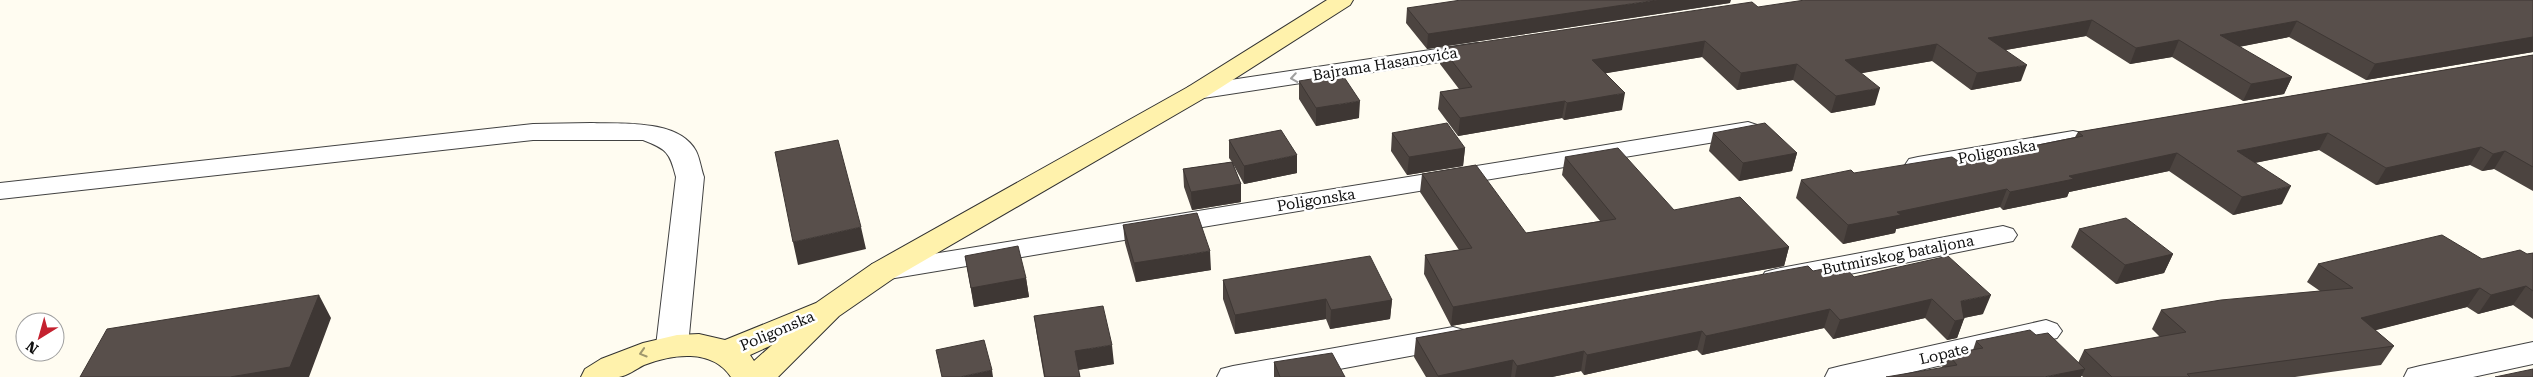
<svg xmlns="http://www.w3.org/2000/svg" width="2533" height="377" viewBox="0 0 2533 377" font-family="'Roboto Serif',serif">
	<rect width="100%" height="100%" fill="#fffcf1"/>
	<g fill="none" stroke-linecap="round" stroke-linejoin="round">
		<defs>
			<path id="street" d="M1477,43L1485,45L1489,50L1485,55L1197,99L1188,97L1185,92L1188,87L1197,85Z
				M1748,122L1757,125L1761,130L1757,135L883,280L872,278L868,271L872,264L883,262Z
				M591,123C621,124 679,119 696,151C700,159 701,169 704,177L688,346L683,354L672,357L661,354L656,346L676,177C670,153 667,149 643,140H533L0,199V183L533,124Z
				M2073,131L2082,133L2086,139L2082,145L1918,173L1909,171L1905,165L1909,159L1918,157Z
				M2003,226L2013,229L2017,235L2013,241L1776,289L1765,286L1761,279L1765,272L1776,269Z
				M2046,320L2057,324L2062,331L2057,338L1891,377H1825L1829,369L1841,366Z
				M1453,327L1464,330L1469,338L1464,346L1296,377H1217L1221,369L1233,366Z
				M2533,342V364L2473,377H2404L2408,369L2420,366Z"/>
			<path id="secondary" d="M1327,0H1353L1350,5L1206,97L894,278L839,316L778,377H731C712,348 672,354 644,365C636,369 627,376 619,377C607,377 593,377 581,377L585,369L601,359L643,343L677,335L699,334L725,340L816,303L872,264L1188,87ZM772,345L754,361L750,355Z"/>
		</defs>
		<use href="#street" stroke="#424242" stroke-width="2"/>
		<use href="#secondary" stroke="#313131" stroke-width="2"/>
		<use href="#street" fill="#fff" fill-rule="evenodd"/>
		<use href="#secondary" fill="#fff2ac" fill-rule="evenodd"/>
	</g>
	<path fill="#4c4440" d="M2533,0V52L2366,80L2289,37L2239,47L2292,77L2284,94L2243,101L2172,57L2130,64L2086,36L2006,50L2021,81L1971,90L1932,61L1861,73L1875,105L1831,113L1793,80L1737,90L1702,57L1606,73L1622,110L1564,120L1562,118L1458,136L1438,109L1440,92L1459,89L1440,64L1442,48L1758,7Z
		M1730,3L1427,49L1406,23L1407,8Z
		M2533,55V191L2494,169L2482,171L2470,165L2376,185L2319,150L2255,163L2282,204L2233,215L2169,171L2069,192L2067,197L2003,210L2000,207L1896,229L1895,233L1843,244L1796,198L1801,180L1958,161L2075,137L2078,132Z
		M1299,81L1359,118L1316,126L1299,99Z
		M1392,133L1465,148L1463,166L1407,175L1391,151Z
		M1713,133L1797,153L1792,171L1739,181L1709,151Z
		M1229,140L1297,173L1244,184L1233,164L1241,184V202L1192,210L1184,187L1183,169L1232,162L1229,158Z
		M1565,157L1674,210L1789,247L1784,266L1451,326L1424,274L1425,255L1459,250L1420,192L1422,174L1526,233L1600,221L1562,175Z
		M1123,225L1211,270L1136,282L1125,243Z
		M2079,229L2173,254L2164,273L2116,284L2071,247Z
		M2533,253V319L2513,305L2478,314L2467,307L2375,330L2394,346L2381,365L2295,377H2083L2082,376L1942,367L1948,354L1973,350L1976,341L2078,363L2084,350L2160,337L2152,329L2161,310L2320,291L2307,282L2318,264L2482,259L2527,254Z
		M965,256L1026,278L1029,297L974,307Z
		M1813,271L1854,277L1983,314L1964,318L1957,338L1947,340L1925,318L1833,339L1824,328L1702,355L1697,350L1584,375L1581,371L1552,377H1426L1414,357L1416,338Z
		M1223,280L1392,300L1390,319L1330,329L1326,319L1235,334L1223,299Z
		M1034,316L1114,364L1078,370L1080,377H1044L1037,336Z
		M1274,362L1345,377H1274Z"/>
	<path fill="#3e3734" d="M1657,0H1731L1730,3L1427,49L1428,34Z
		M2092,20L2086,36L1982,54L1988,38Z
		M2297,21L2289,37L2212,52L2220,35Z
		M2533,37V52L2366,80L2375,64Z
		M2179,40L2172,57L2130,64L2136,48Z
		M1705,41L1702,57L1590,76L1592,60Z
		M1937,44L1932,61L1840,77L1845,60Z
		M1797,64L1793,80L1737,90L1741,73Z
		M2027,65L2021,81L1971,90L1977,73Z
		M2292,77L2284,94L2243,101L2251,84Z
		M1880,88L1875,105L1831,113L1836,96Z
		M1625,93L1622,110L1564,120L1567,103Z
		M1360,101L1359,118L1316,126V108Z
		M1565,101L1562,118L1458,136L1460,118Z
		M2328,133L2319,150L2228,168L2237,151Z
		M2481,147L2470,165L2376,185L2386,168Z
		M1465,148L1463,166L1407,175L1409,157Z
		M2505,151L2494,169L2482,171L2493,154Z
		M1797,153L1792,171L1739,181L1743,163Z
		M2177,153L2169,171L2069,192L2067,197L2003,210L2010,192L2069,176Z
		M1297,155V173L1244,184V166Z
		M1241,184V202L1192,210L1191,192Z
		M2291,186L2282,204L2233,215L2242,197Z
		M2007,189L2000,207L1896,229L1895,233L1843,244L1848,225L1897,212Z
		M861,227L866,249L798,265L793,242Z
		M1789,247L1784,266L1451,326L1453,307Z
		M1210,251L1211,270L1136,282L1134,263Z
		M2173,254L2164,273L2116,284L2125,265Z
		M1026,278L1029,297L974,307L971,288Z
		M2526,286L2513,305L2478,314L2491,295Z
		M2480,288L2467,307L2349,337L2361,318Z
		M319,295L331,318L309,377H230Z
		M1991,295L1983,314L1953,320L1961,301Z
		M1326,299V319L1235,334V315Z
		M1932,299L1925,318L1833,339L1840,320Z
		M1392,300L1390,319L1330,329L1331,310Z
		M1830,309L1824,328L1702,355L1706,336Z
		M1964,319L1957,338L1947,340L1955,321Z
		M1702,331L1697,350L1584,375L1587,355Z
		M1112,345L1114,364L1077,370L1075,351Z
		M1584,351L1581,371L1552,377H1515L1517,366Z
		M1513,360L1511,377H1438V376Z
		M2085,369L2081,377H2044Z
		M992,370L993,377H960Z"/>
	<path fill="#584f4b" stroke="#3e3734" d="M1461,0H1657L1428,34L1407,8Z
		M1805,0H2533V37L2375,64L2297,21L2220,35L2292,77L2251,84L2179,40L2136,48L2092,20L1988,38L2027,65L1977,73L1937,44L1845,60L1880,88L1836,96L1797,64L1741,73L1705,41L1592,60L1625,93L1567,103L1565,101L1460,118L1440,92L1472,87L1442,48L1752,2L1758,7Z
		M2533,55V167L2505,151L2493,154L2481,147L2386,168L2328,133L2237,151L2291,186L2242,197L2177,153L2069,176L2074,179L2010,192L2007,189L1897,212L1901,215L1848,225L1801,180L1851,170L1854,173L1952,157L1958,161L2083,136L2078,132Z
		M1342,74L1360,101L1316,108L1299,81Z
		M1447,123L1465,148L1409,157L1392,133Z
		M1765,123L1797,153L1743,163L1713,133Z
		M1281,130L1297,155L1244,166L1229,140Z
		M838,140L861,227L793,242L775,152Z
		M1618,148L1674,210L1740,197L1789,247L1453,307L1425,255L1472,248L1422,174L1476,165L1526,233L1616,219L1565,157Z
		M1232,162L1241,184L1191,192L1183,169Z
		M1197,213L1210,251L1134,263L1123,225Z
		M2126,218L2173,254L2125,265L2079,229Z
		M2442,235L2482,259L2520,250L2527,254L2533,253V291L2526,286L2491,295L2480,288L2361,318L2394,346L2187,374L2190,377H2112L2084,350L2186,332L2161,310L2221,300L2353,288L2318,264Z
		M1018,246L1026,278L971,288L965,256Z
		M1370,256L1392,300L1331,310L1326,299L1235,315L1223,280Z
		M1948,256L1991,295L1961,301L1964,319L1955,321L1932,299L1840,320L1830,309L1706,336L1702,331L1587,355L1584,351L1517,366L1513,360L1438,376L1416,338L1808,266L1813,271L1843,265L1854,277Z
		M319,295L290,367L230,377H80L107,329Z
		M1103,306L1112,345L1075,351L1080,377H1045L1034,316Z
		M2030,330L2036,335L2048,333L2085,369L2044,377H1886L1957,365L1948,354L1983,348L1976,341Z
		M984,340L992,370L960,377H942L936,350Z
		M1332,353L1345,377H1280L1274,362Z
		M2533,369V377H2495Z"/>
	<defs><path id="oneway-chevron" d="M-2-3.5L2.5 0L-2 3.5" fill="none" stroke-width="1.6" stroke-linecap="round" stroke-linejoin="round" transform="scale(1.25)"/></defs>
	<use stroke="#9f9f9f" href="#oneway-chevron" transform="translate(1294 78) rotate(171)"/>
	<use stroke="#9f976d" href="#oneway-chevron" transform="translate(643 353) rotate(163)"/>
	<g text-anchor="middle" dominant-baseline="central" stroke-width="5" stroke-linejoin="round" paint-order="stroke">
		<g font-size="15" fill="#0f0f0f" stroke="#fff">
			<text transform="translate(1385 64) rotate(-9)">Bajrama Hasanovića</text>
			<text transform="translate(1997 152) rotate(-10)">Poligonska</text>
			<text transform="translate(1316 200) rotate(-9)">Poligonska</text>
			<text transform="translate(1898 255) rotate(-11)">Butmirskog bataljona</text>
			<text transform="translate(777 331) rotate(-23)">Poligonska</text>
			<text transform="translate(1944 354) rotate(-13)">Lopate</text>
		</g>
	</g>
	<g transform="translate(40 337) rotate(217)"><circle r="24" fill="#ffffff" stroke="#9f9f9f"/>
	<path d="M0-4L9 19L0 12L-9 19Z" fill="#c4212f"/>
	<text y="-8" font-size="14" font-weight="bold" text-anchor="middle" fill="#0f0f0f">N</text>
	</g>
</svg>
